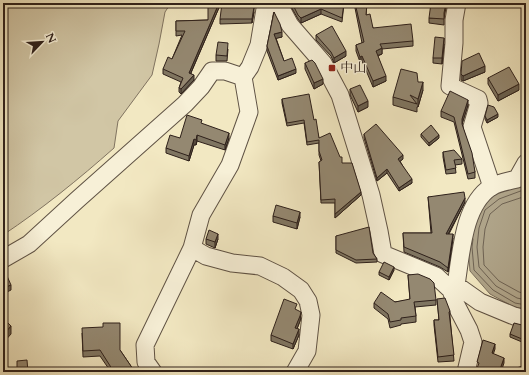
<svg xmlns="http://www.w3.org/2000/svg" width="529" height="375" viewBox="0 0 529 375" font-family="Cardo,'Noto Serif JP',serif">
	<rect width="100%" height="100%" fill="#f2e8c2"/>
	<filter id="stains"><feTurbulence type="fractalNoise" baseFrequency=".005" numOctaves="4"/><feColorMatrix values="0 0 0 0 .2 0 0 0 0 .09 0 0 0 0 .02 0 0 0 .5 -.17"/></filter>
	<radialGradient id="worn" r=".72"><stop offset=".6" stop-color="#630" stop-opacity="0"/><stop offset="1" stop-color="#630" stop-opacity=".3"/></radialGradient>
	<path fill="#d1c6a5" stroke="#807360" d="M3,3H171L165,12L159,44L152,75L118,121L114,148C79,179 42,209 3,235Z"/>
	<path fill="#afa489" stroke="#7b6f5d" d="M526,180V309L514,307L490,294L470,271L468,247L471,226L494,191Z"/>
	<g fill="none" stroke-linecap="round" stroke-linejoin="round">
		<path stroke="#6e6252" stroke-width="1" d="M526,189L499,199L485,210L479,228L477,247L479,267L496,286L517,298L526,300
			M526,196L502,204L490,214L485,229L483,247L484,265L499,281L519,292L526,294
			M473,239L472,247L474,270L493,290L515,303L526,305"/>
		<defs>
			<path id="minor" d="M278,3L290,25L323,63L340,95L371,195L379,231L383,254L436,276L451,290L456,305L469,330L473,342L466,372
				M457,3L454,20V43L450,86L478,99L479,103L472,127L492,187
				M192,248L206,256L232,263L260,266L283,277L301,290L308,301L311,315L307,351L295,372
				M3,259L29,244L77,200L185,104L201,87L212,71H225L243,77
				M456,285L480,302L514,316L526,319
				M451,290L456,285C461,255 463,205 491,187C497,183 509,181 517,179L526,163
				M153,372L146,362L145,345L192,248L201,215L230,165L249,112L243,77L250,67L259,45L266,3"/>
		</defs>
		<use href="#minor" stroke="#5f5244" stroke-width="19"/>
		<use href="#minor" stroke="#f7f0d7" stroke-width="17"/>
	</g>
	<path fill="#7f7561" stroke="#2e201a" d="M221,3L191,73L194,80L181,94L179,92V88L181,82L163,74V69L172,59L182,35L176,36V21L208,20Z
		M289,3H344L342,22L321,14L301,23L298,19Z
		M354,3H367L366,15L373,28L413,41V46L382,49V54L378,56L386,81L373,87L362,61L360,62L356,51V45L362,43Z
		M254,12L252,23L220,24V19Z
		M274,12L282,37L276,38L284,61L296,73L278,80L267,51V46Z
		M429,18H444V25L429,23Z
		M316,35L346,56L334,63L331,56L316,40Z
		M444,44L442,64L433,63V58Z
		M228,49L227,61H216V55Z
		M305,63L323,84L314,89L305,69Z
		M485,72L463,81L461,80V74Z
		M488,78L519,90L498,101L488,84Z
		M350,89L368,107L358,112L350,95Z
		M423,90L418,107H417V112L393,105V97Z
		M282,99L314,120L319,138L342,163L361,195L335,218V203H321L319,162L321,161L319,155V143L307,145L304,123L287,126L282,103Z
		M468,105L462,124L475,172V178L468,179L454,122L441,117V111Z
		M485,116L498,117L487,123L485,119Z
		M202,124L229,138L225,150L197,141L196,145H194L189,161L166,153V148Z
		M364,134L403,159L400,161L412,183L399,191L387,173L377,181L364,138Z
		M421,134L439,138L429,146L421,137Z
		M443,152L462,159V164L455,165L456,173L446,174L443,157Z
		M428,197L465,202L449,234L453,238L448,272L440,267L404,252L403,233H431Z
		M273,216L300,217L297,229L273,222Z
		M336,236L373,253L377,259V262L356,263L336,253Z
		M206,239H218L215,248L206,244Z
		M394,270L389,280L379,275V272Z
		M408,275L436,300V305L415,307L416,316V322L401,324V325L390,328L388,319L374,308V303L395,302L410,300Z
		M437,299L450,311V317L454,361L438,362L434,325V320H439Z
		M296,310L301,318L300,321L297,329L299,335L293,349L271,341V335Z
		M526,326V331L522,342L510,337V334Z
		M82,333L120,350L135,372H111L100,356L83,357Z"/>
	<path fill="#685f4f" stroke="#2e201a" d="M219,3H221L189,77V73Z
		M446,3H447L444,18V13Z
		M254,7V12L252,23V19Z
		M321,9V14L301,23V18Z
		M282,32V37L274,39V34Z
		M444,38V44L442,64V58Z
		M382,48V54L376,56V51Z
		M346,51V56L334,63V58Z
		M362,56V61L360,62V57Z
		M485,66V72L463,81V76Z
		M296,69V73L278,80V76Z
		M194,75V80L181,94V89Z
		M386,76V81L373,87V81Z
		M323,79V84L314,89V83Z
		M423,82V90L418,107V99Z
		M519,84V90L498,101V95Z
		M468,100V105L462,124V119Z
		M368,101V107L358,112V106Z
		M498,114V117L487,123V120Z
		M229,133V138L225,150V145Z
		M197,135V141L196,145V140Z
		M439,135V138L429,146V143Z
		M194,139V145L189,161V156Z
		M403,155V159L398,163V159Z
		M387,169V173L377,181V178Z
		M412,179V183L399,191V188Z
		M361,192V195L335,218V214Z
		M465,198V202L446,238V234Z
		M300,212V217L297,229V223Z
		M218,234V239L215,248V242Z
		M453,234V238L448,272V268Z
		M394,267V270L389,280V277Z
		M11,285V290L3,294V288Z
		M301,312L300,321L295,334V328Z
		M11,326V334L3,343V335Z
		M526,328V331L522,342V339Z
		M299,329V335L293,349V344Z
		M495,344V349L492,358V353Z
		M504,358V363L501,372H499Z"/>
	<path fill="#948871" stroke="#2e201a" d="M208,3H219L189,73L194,75L181,89L179,88L183,78L163,69L168,57L172,59L185,31H176V21L208,20Z
		M222,3H252L253,7H254L252,19H220Z
		M292,3H344L342,18L321,9L301,18L298,15Z
		M355,3H367L366,15L370,14L373,28L411,24L413,41L380,44L382,48L376,51L386,76L373,81L362,56L360,57L356,45L364,42Z
		M431,3H446L444,13V19L429,18Z
		M274,12L280,24L282,32L274,34L284,61L292,58L296,69L278,76L267,46Z
		M332,26L346,51L334,58L331,52L316,35Z
		M435,37L444,38L442,58H433Z
		M218,42L228,43L227,56L216,55Z
		M479,53L485,66L463,76L461,74L462,61Z
		M312,60L315,63L323,79L314,83L305,63Z
		M509,67L519,84L498,95L488,78Z
		M401,69L417,73L418,82H423L418,99L410,95L417,104L393,97Z
		M360,85L368,101L358,106L350,89Z
		M450,91L468,100L462,119V124L472,153L475,172L468,174L454,117L441,111Z
		M309,94L314,120L316,119L319,138L330,133L340,157H342V163H352L361,192L335,214V199L321,200L319,162L322,160L319,151V140L307,142L304,120L287,123L282,99Z
		M488,105L494,107L498,114L487,120L485,116Z
		M187,115L202,120L201,123L229,133L225,145L197,135L196,140L194,139L189,156L166,148L170,135L180,138Z
		M376,124L403,155L398,159L412,179L399,188L387,169L377,178L364,134Z
		M431,125L439,135L429,143L421,134Z
		M454,150L462,159L454,160L456,168L446,170L443,152Z
		M464,192L465,198L446,234H453L448,268L440,262L404,247L403,233H432L428,197Z
		M276,205L300,212L297,223L273,216Z
		M369,227L373,253L377,259L356,260L336,250V236Z
		M209,230L218,234L215,242L206,239Z
		M384,262L394,267L389,277L379,272Z
		M3,267L11,285L3,288Z
		M418,274L430,279L434,283L436,300L414,302L416,316L401,318V320L390,322L388,314L374,303L381,292L395,302L410,299L408,275Z
		M445,298L450,311L449,312L454,355L438,357L434,320H439L437,299Z
		M284,299L297,304L295,309L301,312L300,316L295,328L299,329L293,344L271,335Z
		M3,318L11,326L3,335Z
		M103,323H120V350L135,372H114L100,350L83,351L82,328L103,327Z
		M514,323L526,326V328L522,339L510,334Z
		M483,340L495,344L492,353L504,358L499,372H478L476,371L479,363L477,362Z
		M27,360L28,372H17V361Z
		M526,365V372H504Z"/>
	<rect fill="#8f2418" stroke="#f7f0d7" stroke-width="1.5" x="328" y="64" width="8" height="8" rx="2"/>
	<g text-anchor="middle" dominant-baseline="central" stroke-width="3" stroke-linejoin="round" paint-order="stroke">
		<g font-size="13" fill="#2e201a" stroke="#f7f0d7" text-anchor="start">
			<text x="340" y="68">中山</text>
		</g>
	</g>
	<rect width="529" height="375" fill="none" stroke="#f2e8c2" stroke-width="16"/>
	<rect x="4" y="4" width="521" height="367" fill="none" stroke="#2e201a" stroke-width="2"/>
	<rect x="8" y="8" width="513" height="359" fill="none" stroke="#2e201a"/>
	<g transform="translate(42 42) rotate(65)" stroke="#f7f0d7" stroke-width="3" paint-order="stroke">
	<path d="M0-3L7 15L0 10L-7 15Z" fill="#2e201a"/>
	<text y="-6" font-size="11" font-weight="bold" text-anchor="middle" fill="#2e201a">N</text>
	</g>
	<rect width="100%" height="100%" filter="url(#stains)"/>
	<rect width="100%" height="100%" fill="url(#worn)"/>
</svg>
